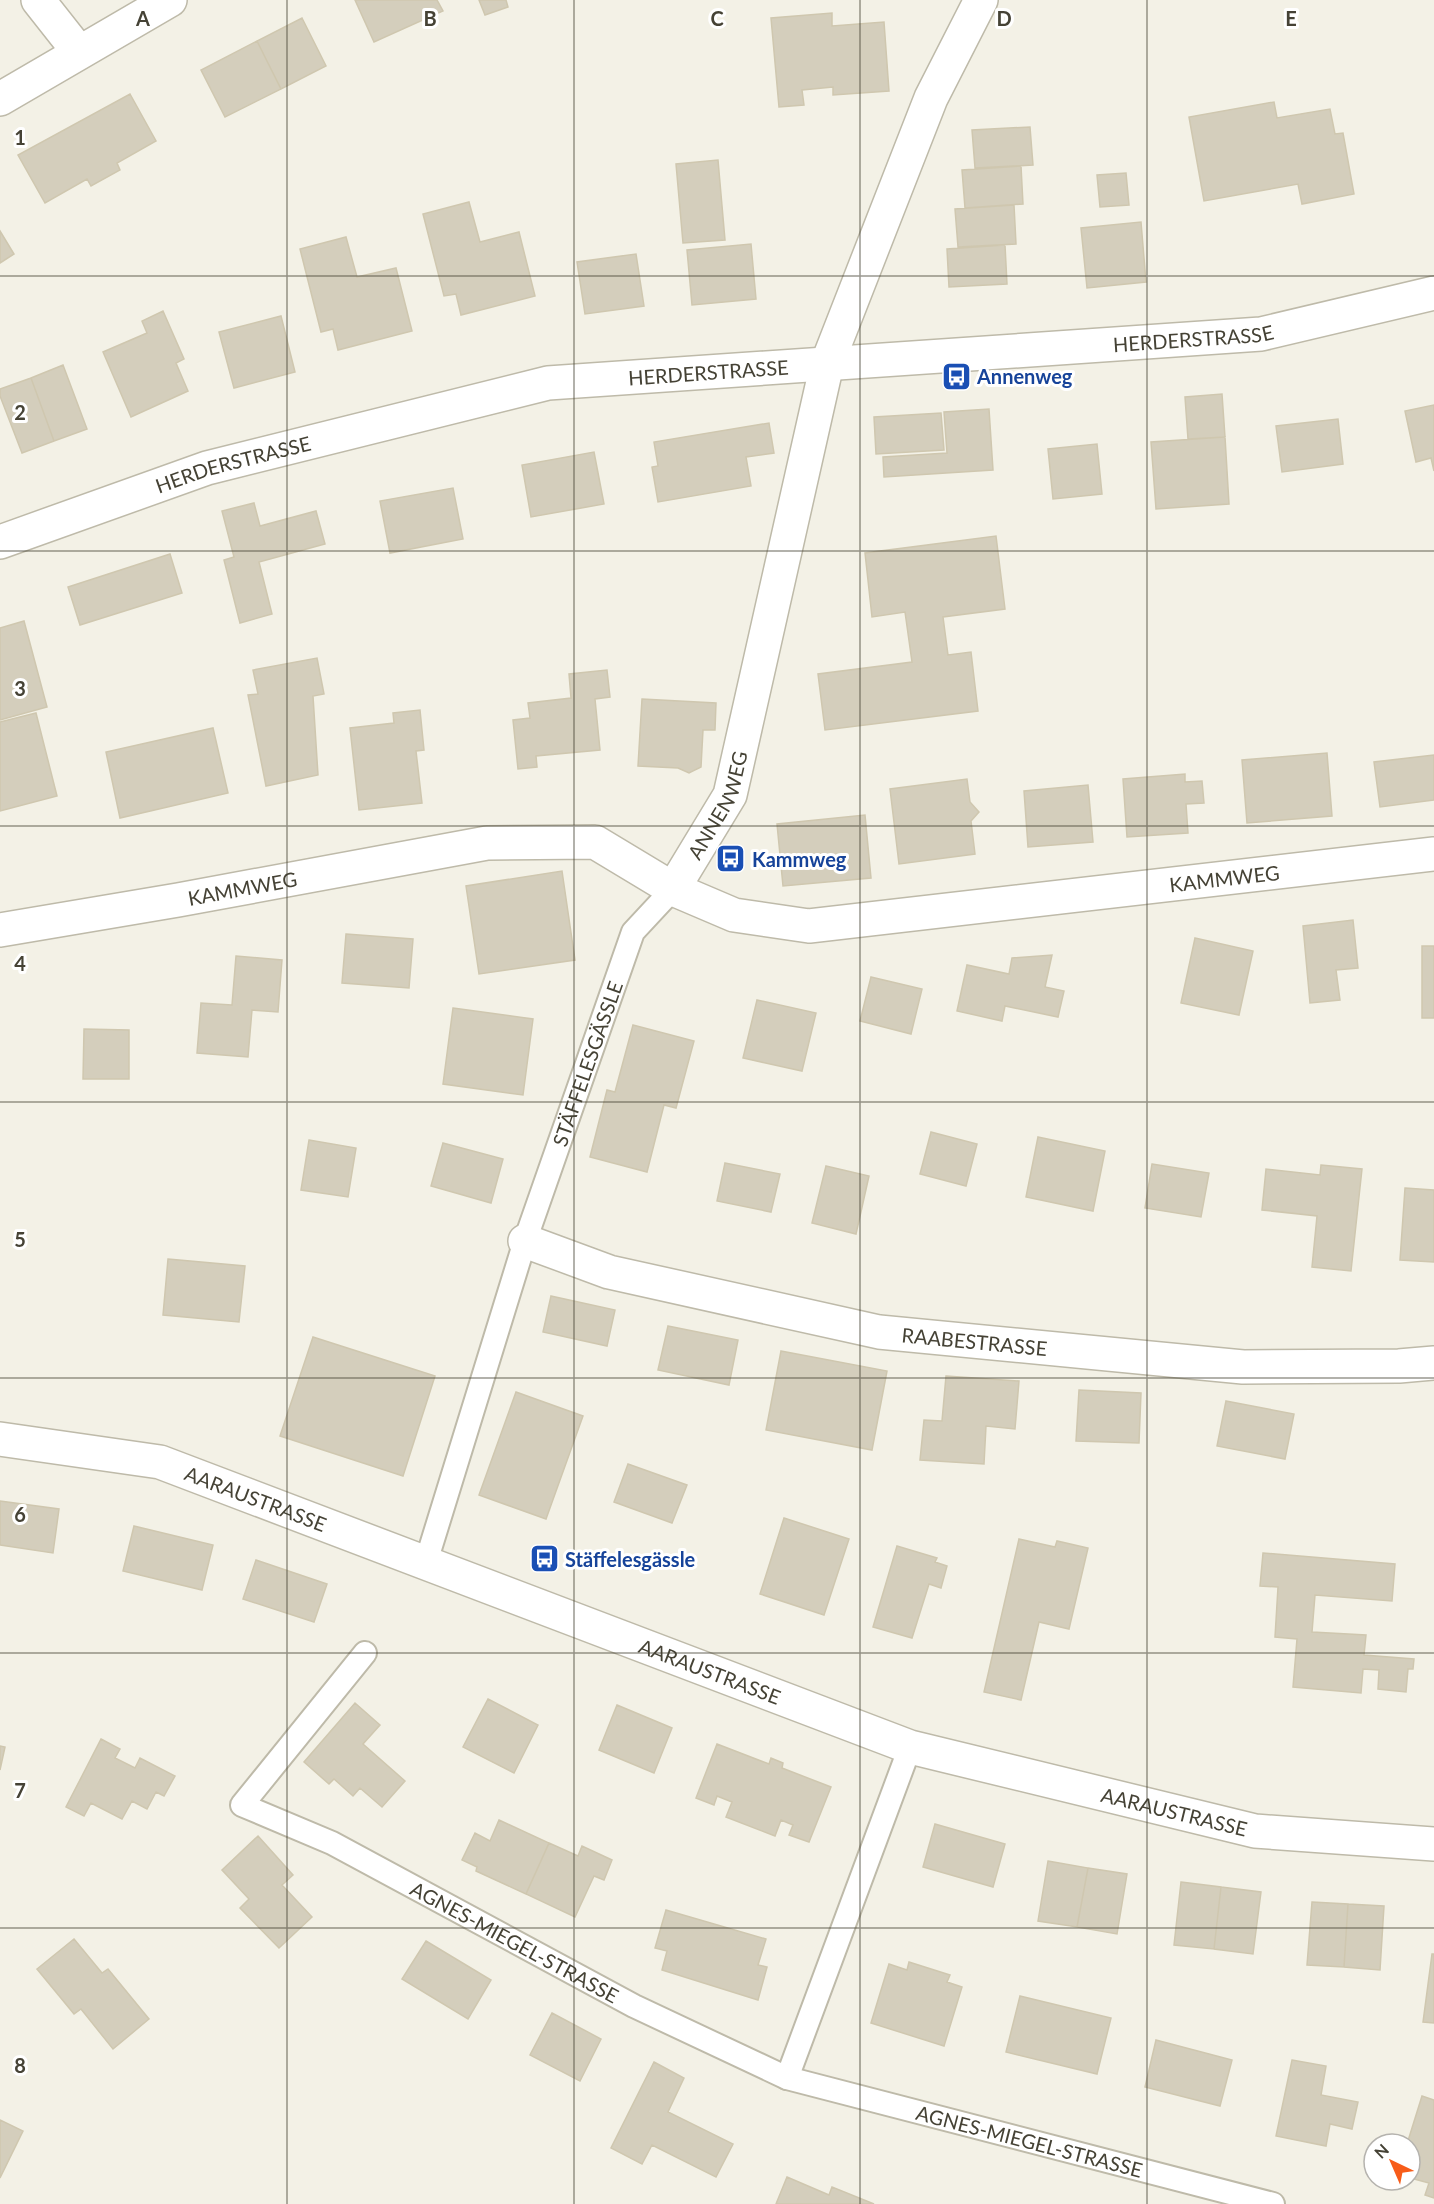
<svg xmlns="http://www.w3.org/2000/svg" width="1434" height="2204" viewBox="0 0 1434 2204" font-family="Lato,sans-serif">
	<rect width="100%" height="100%" fill="#f3f1e6"/>
	<path fill="#d4cebc" stroke="#cfc7af" stroke-width="1.5" d="M355,0H437L443,11L374,42Z
		M479,0H506L508,7L485,15Z
		M832,13V26L884,22L889,91L833,95V87L802,90L804,105L779,107L771,18Z
		M302,18L326,66L281,89L257,41Z
		M257,41L281,89L225,117L201,70Z
		M130,94L156,141L117,163L120,170L91,186L87,179L45,203L18,155Z
		M1274,102L1277,118L1330,109L1335,134L1343,133L1354,194L1302,204L1298,184L1204,201L1189,117Z
		M1030,127L1033,165L975,168L972,130Z
		M718,160L725,240L683,243L676,164Z
		M1021,166L1023,204L965,208L962,170Z
		M1126,173L1129,205L1100,207L1097,175Z
		M469,202L480,242L519,232L535,296L461,315L456,294L444,296L423,214Z
		M1014,205L1016,244L958,247L955,209Z
		M1141,222L1146,282L1087,288L1081,228Z
		M0,231L14,254L0,263Z
		M346,237L357,277L396,268L412,331L338,350L333,329L321,332L300,249Z
		M751,244L756,299L692,305L687,250Z
		M1005,245L1007,284L949,287L947,249Z
		M636,254L644,306L585,314L577,262Z
		M163,311L184,359L176,363L188,391L131,417L103,352L147,333L142,321Z
		M281,316L295,372L234,388L219,332Z
		M63,365L87,429L54,441L31,378Z
		M31,378L54,441L22,453L0,396V389Z
		M1222,394L1225,437L1188,439L1185,397Z
		M1434,405V471L1431,458L1416,462L1405,411Z
		M989,409L993,470L884,477L883,457L947,453L944,412Z
		M941,413L944,450L876,454L874,417Z
		M1338,419L1343,464L1282,472L1276,426Z
		M769,423L774,453L746,457L751,486L658,502L652,467L658,466L654,442Z
		M1225,437L1229,504L1156,509L1151,442Z
		M1097,444L1102,494L1053,499L1048,449Z
		M594,452L604,504L531,517L522,465Z
		M453,488L463,539L390,553L380,501Z
		M254,503L260,526L316,511L325,544L259,562L272,614L240,623L224,560L234,557L222,511Z
		M996,536L1005,609L943,617L948,655L971,652L978,711L825,730L818,674L912,662L905,612L872,617L865,553Z
		M170,554L182,593L80,625L68,587Z
		M24,621L47,707L0,720V628Z
		M317,658L324,694L313,696L318,775L266,786L248,695L258,694L253,670Z
		M607,670L610,697L595,699L600,750L536,756L537,767L518,769L513,720L530,718L528,703L571,698L569,674Z
		M642,699L716,703L715,730H703L701,767L689,773L678,768L638,766Z
		M420,710L424,750L416,751L422,803L359,810L350,728L394,723L393,713Z
		M36,713L57,796L0,811V722Z
		M213,728L228,793L120,818L106,752Z
		M1327,753L1332,816L1247,823L1242,760Z
		M1434,755V800L1380,807L1374,762Z
		M1185,774V782L1202,781L1204,803L1186,804L1188,833L1127,837L1123,779Z
		M967,779L970,802L979,812L971,821L975,854L899,864L890,789Z
		M1088,785L1093,842L1028,847L1024,791Z
		M865,815L871,878L783,886L777,824Z
		M562,871L575,960L479,974L466,886Z
		M1353,920L1358,968L1336,970L1340,1000L1310,1003L1303,926Z
		M346,934L413,939L409,988L342,983Z
		M1195,938L1253,951L1239,1015L1181,1003Z
		M1422,946H1434V1018H1422Z
		M1052,955L1045,987L1064,991L1058,1017L1005,1006L1002,1021L957,1011L967,965L1009,974L1012,958Z
		M236,956L282,960L278,1012L252,1010L248,1057L197,1053L201,1003L232,1005Z
		M871,977L922,989L911,1034L860,1021Z
		M757,1000L816,1013L802,1071L743,1058Z
		M453,1008L533,1019L523,1095L443,1084Z
		M633,1025L694,1041L676,1108L664,1105L647,1172L590,1157L607,1090L615,1092Z
		M84,1029L129,1030V1079H83Z
		M931,1132L977,1144L966,1186L920,1174Z
		M1038,1137L1105,1151L1093,1211L1026,1197Z
		M309,1140L356,1148L348,1197L301,1190Z
		M443,1143L503,1159L491,1203L431,1186Z
		M725,1163L780,1174L771,1212L717,1201Z
		M1152,1164L1209,1173L1201,1217L1145,1208Z
		M1321,1165L1362,1169L1351,1271L1312,1267L1317,1216L1262,1210L1266,1169L1320,1175Z
		M826,1166L869,1176L856,1234L812,1223Z
		M1405,1188L1434,1190V1262L1400,1260Z
		M168,1259L245,1266L239,1322L163,1315Z
		M551,1296L615,1310L607,1346L543,1332Z
		M668,1326L738,1340L729,1385L658,1370Z
		M313,1337L435,1376L403,1476L280,1436Z
		M781,1351L887,1371L872,1450L766,1430Z
		M946,1376L1019,1381L1015,1429L986,1426L984,1464L920,1460L924,1420L942,1421Z
		M1079,1390L1141,1393L1139,1443L1076,1441Z
		M516,1392L583,1416L546,1519L479,1495Z
		M1226,1401L1294,1414L1285,1459L1217,1446Z
		M628,1464L687,1485L672,1523L614,1502Z
		M0,1501L59,1509L53,1553L0,1545Z
		M784,1518L849,1539L824,1615L760,1594Z
		M134,1526L213,1545L202,1590L123,1571Z
		M1019,1539L1055,1547L1057,1541L1088,1548L1069,1629L1039,1622L1021,1700L984,1692Z
		M897,1546L937,1558L935,1562L947,1566L941,1588L929,1584L912,1638L873,1627Z
		M1263,1553L1395,1564L1392,1601L1315,1595L1312,1632L1366,1635L1364,1655L1414,1659L1413,1669H1408L1406,1692L1378,1689L1379,1670L1363,1669L1361,1693L1293,1687L1297,1639L1275,1637L1278,1587L1260,1586Z
		M256,1560L327,1584L314,1622L243,1599Z
		M488,1699L538,1725L514,1773L463,1747Z
		M355,1703L380,1725L363,1744L405,1781L382,1807L360,1788L353,1796L334,1779L329,1784L304,1762Z
		M617,1705L672,1728L654,1773L599,1750Z
		M101,1739L120,1749L115,1758L135,1768L140,1758L175,1776L164,1796L156,1792L147,1809L132,1801L122,1819L91,1803L84,1816L66,1807Z
		M717,1744L769,1764L771,1758L783,1763L782,1768L831,1787L809,1842L789,1835L793,1825L781,1820L775,1836L726,1817L732,1802L717,1796L714,1805L696,1798Z
		M0,1746L5,1747L0,1770Z
		M499,1820L549,1843L526,1894L476,1871L477,1867L462,1860L475,1833L490,1841Z
		M935,1824L1005,1844L993,1887L923,1867Z
		M258,1836L293,1875L282,1885L312,1917L279,1948L240,1908L249,1899L222,1870Z
		M549,1843L578,1856L582,1846L612,1860L604,1880L594,1876L575,1917L526,1894Z
		M1048,1861L1088,1868L1077,1927L1038,1921Z
		M1088,1868L1127,1874L1117,1934L1077,1927Z
		M1181,1882L1221,1887L1214,1949L1174,1945Z
		M1221,1887L1261,1892L1253,1954L1214,1949Z
		M1312,1902L1348,1904L1344,1967L1307,1965Z
		M1348,1904L1384,1906L1380,1970L1344,1967Z
		M666,1910L766,1939L758,1965L767,1967L758,2000L662,1970L667,1951L655,1948Z
		M74,1939L102,1973L108,1969L149,2019L113,2049L81,2009L74,2014L37,1969Z
		M426,1941L491,1980L468,2019L402,1979Z
		M1432,1954H1434V2023L1423,2022Z
		M909,1962L950,1975L947,1982L962,1987L944,2046L871,2023L889,1964L907,1970Z
		M1020,1996L1111,2018L1097,2074L1006,2052Z
		M552,2013L601,2039L580,2081L530,2055Z
		M1156,2040L1232,2060L1220,2106L1145,2087Z
		M1292,2060L1326,2066L1321,2095L1358,2102L1352,2129L1330,2124L1326,2146L1276,2136Z
		M654,2062L684,2078L668,2112L733,2144L716,2177L652,2145L642,2164L611,2148Z
		M1422,2096L1434,2100V2198L1425,2195L1429,2183L1410,2178V2144H1407Z
		M0,2120L23,2131L0,2178Z
		M787,2177L829,2195L832,2187L874,2204H776Z"/>
	<g fill="none" stroke-linecap="round" stroke-linejoin="round">
		<defs>
			<g id="lane">
				<path id="s1" d="M426,1562L525,1241L633,932L673,889"/>
				<path id="s2" d="M365,1653L242,1805L332,1843L634,2006L787,2078L1273,2204"/>
				<path d="M787,2078L910,1747"/>
			</g>
			<g id="street">
				<path d="M38,0L79,52"/>
				<path d="M0,99L170,0"/>
				<path id="s3" d="M0,542L207,468L548,383L1261,334L1434,293"/>
				<path id="s4" d="M673,889L730,795L827,364L931,98L981,0"/>
				<path id="s5" d="M0,930L178,900L487,843L595,842L673,889L734,915L809,926L1434,854"/>
				<path id="s6" d="M525,1241L609,1272L879,1332L1243,1367L1399,1366L1434,1363"/>
				<path id="s7" d="M0,1439L160,1462L910,1747L1255,1831L1434,1844"/>
			</g>
		</defs>
		<use href="#lane" stroke="#bebaa9" stroke-width="26"/>
		<use href="#street" stroke="#bebaa9" stroke-width="36"/>
		<use href="#lane" stroke="#fff" stroke-width="22"/>
		<use href="#street" stroke="#fff" stroke-width="33"/>
	</g>
	<path fill="none" stroke="#454235" stroke-width="1.5" stroke-opacity="0.55" d="M287,0V2204M574,0V2204M860,0V2204M1147,0V2204M0,276H1434M0,551H1434M0,826H1434M0,1102H1434M0,1378H1434M0,1653H1434M0,1928H1434"/>
	<defs>
		<symbol id="bus-square" viewBox="-11 -11 22 22"><rect x="-9" y="-9" width="18" height="18" rx="4" fill="#1a4fb4" stroke="#fff"/><path d="M-5-6H5V4H4V6H2V4H-2V6H-4V4H-5ZM-3.5-4V0h7V-4ZM-3.5 1.2v1.5H-2V1.2ZM2 1.2v1.5H3.5V1.2Z" fill="#fff"/></symbol>
	</defs>
	<g fill-rule="evenodd">
		<use href="#bus-square" x="940" y="360" width="33" height="33"/>
		<use href="#bus-square" x="714" y="842" width="33" height="33"/>
		<use href="#bus-square" x="528" y="1542" width="33" height="33"/>
	</g>
	<g text-anchor="middle" dominant-baseline="central" stroke-width="6" stroke-linejoin="round" paint-order="stroke">
		<g font-size="20" fill="#454235" stroke="#fff">
			<text stroke="none"><textPath href="#s3" startOffset="1218">HERDERSTRASSE</textPath></text>
			<text stroke="none"><textPath href="#s3" startOffset="732">HERDERSTRASSE</textPath></text>
			<text stroke="none"><textPath href="#s3" startOffset="246">HERDERSTRASSE</textPath></text>
			<text stroke="none"><textPath href="#s4" startOffset="96">ANNENWEG</textPath></text>
			<text stroke="none"><textPath href="#s5" startOffset="1254">KAMMWEG</textPath></text>
			<text stroke="none"><textPath href="#s5" startOffset="246">KAMMWEG</textPath></text>
			<text stroke="none"><textPath href="#s1" startOffset="524">STÄFFELESGÄSSLE</textPath></text>
			<text stroke="none"><textPath href="#s6" startOffset="462">RAABESTRASSE</textPath></text>
			<text stroke="none"><textPath href="#s7" startOffset="264">AARAUSTRASSE</textPath></text>
			<text stroke="none"><textPath href="#s7" startOffset="750">AARAUSTRASSE</textPath></text>
			<text stroke="none"><textPath href="#s7" startOffset="1236">AARAUSTRASSE</textPath></text>
			<text stroke="none"><textPath href="#s2" startOffset="501">AGNES-MIEGEL-STRASSE</textPath></text>
			<text stroke="none"><textPath href="#s2" startOffset="1056">AGNES-MIEGEL-STRASSE</textPath></text>
		</g>
		<g font-size="20" font-weight="bold" fill="#164399" stroke="#fff" text-anchor="start">
			<text x="977" y="376">Annenweg</text>
			<text x="752" y="859">Kammweg</text>
			<text x="565" y="1559">Stäffelesgässle</text>
		</g>
	</g>
	<g font-size="20" text-anchor="middle" font-weight="bold" fill="#454235" stroke="#fff" stroke-width="6" stroke-linejoin="round" paint-order="stroke">
		<text x="143" y="26">A</text>
		<text x="430" y="26">B</text>
		<text x="717" y="26">C</text>
		<text x="1004" y="26">D</text>
		<text x="1291" y="26">E</text>
		<text x="20" y="145">1</text>
		<text x="20" y="420">2</text>
		<text x="20" y="696">3</text>
		<text x="20" y="971">4</text>
		<text x="20" y="1247">5</text>
		<text x="20" y="1522">6</text>
		<text x="20" y="1798">7</text>
		<text x="20" y="2073">8</text>
	</g>
	<g transform="translate(1392 2162) rotate(316)"><circle r="28" fill="#ffffff" stroke="#b5b3ae" stroke-width="1.5"/>
	<path d="M0-4.5L10 22L0 15L-10 22Z" fill="#f75c19"/>
	<text y="-9" font-size="16" font-weight="bold" text-anchor="middle" fill="#454235">N</text>
	</g>
</svg>
